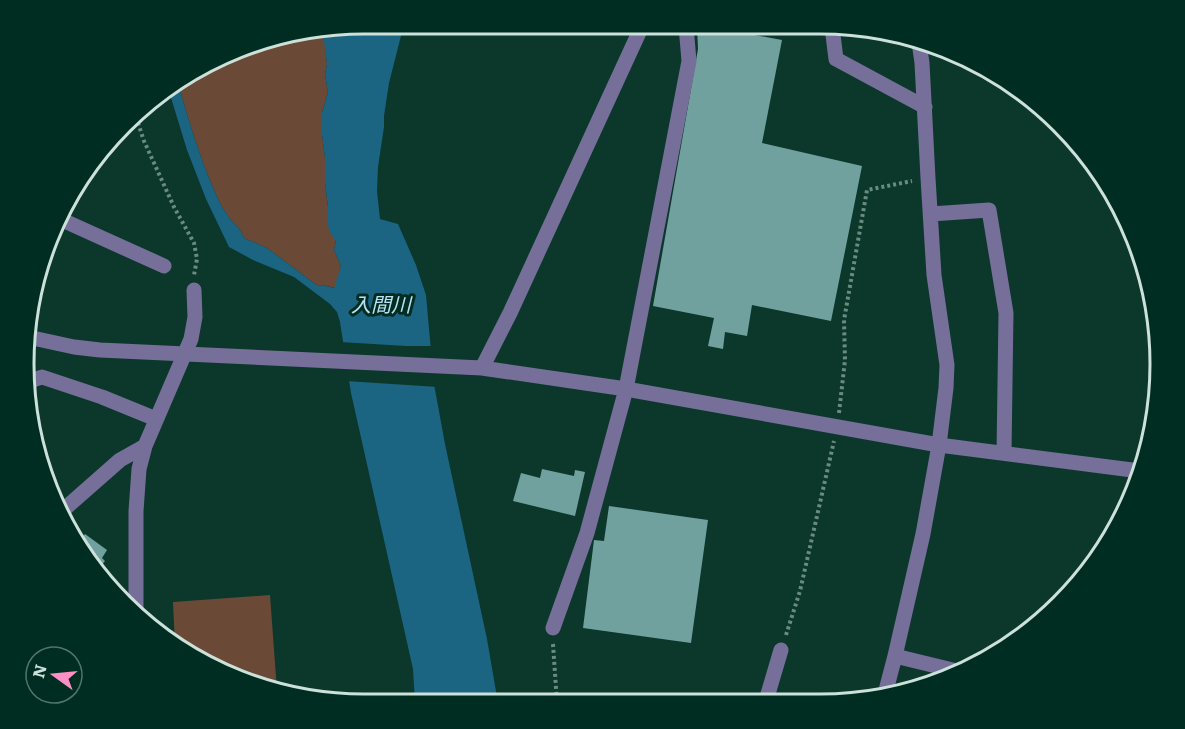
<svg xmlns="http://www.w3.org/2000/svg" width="1185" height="729" viewBox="0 0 1185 729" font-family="Literata,'Noto Sans JP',serif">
	<rect width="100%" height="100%" fill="#0c372b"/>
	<path fill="#6a4a37" d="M324,31L327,64L325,75L328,92L322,113V135L325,158V183L328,207V223L336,241L334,250L341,266L335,288L322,285L318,286L267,248L244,238C241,229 236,226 230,219C226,213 221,206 218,199C201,162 189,122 178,83L255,42Z
		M270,595L277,691L235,679L175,645L173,602Z"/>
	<path fill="#1b6482" d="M365,24H404L389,83L384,116V127L378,167L377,191L380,219L398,224L416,265L426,295L434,384L445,444L487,639L498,703H415L413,669L351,393L340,322L337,312L330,304L294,277L253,260L229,247L206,199L187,150L168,88L178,83C189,122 201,162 218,199C221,206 226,213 230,219C236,226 241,229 244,238L267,248L318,286L322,285L334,288L341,266L334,250L336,241L329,231L328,223V207L325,183V158L322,135V113L328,92L325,75L327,64L323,33L324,31Z"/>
	<path fill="#0c372b" d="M340,342L406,346H434L438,387L346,381Z"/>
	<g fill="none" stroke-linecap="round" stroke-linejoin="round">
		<path stroke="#1b6482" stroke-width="6" d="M1023,92L1029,96"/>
	</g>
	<path fill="#71a19e" d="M697,26H723V29L782,40L762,143L862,166L831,321L752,305L747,336L725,332L723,349L708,346L714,318L653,306L698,49Z
		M542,469L574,476L575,470L585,472L575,516L513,501L521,473L540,478Z
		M609,506L708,520L691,643L583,628L594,540L604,541Z
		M85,534L107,550L102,558L105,561L97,571L82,554L77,545Z"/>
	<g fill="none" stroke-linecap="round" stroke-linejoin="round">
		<path stroke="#6a8b81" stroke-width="4" stroke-dasharray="3 3" stroke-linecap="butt" d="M136,117L144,141L174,207L194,243L197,259L194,275
			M839,413L845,360L844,320L867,190L912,181
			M786,635L800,591L834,441
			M553,644L557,703"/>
		<path stroke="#756f99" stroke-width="15" d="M832,27L836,59L925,107
			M931,214L989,210L1006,313L1004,453
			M60,219L164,266
			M28,337L74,347L100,350L482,368L510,313L642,26
			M482,368L626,389L939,445L1140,471
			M27,385L33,380L42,377L102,397L156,419
			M61,512L120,460L145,446
			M136,612V511L139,469L145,446L191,339L195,317L194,290
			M553,628L587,533L626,389L689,61L686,26
			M895,656L961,672
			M884,698L895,656L923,534L939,445L946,388L947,365L934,275L928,178L922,63L919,42
			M765,704L781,650"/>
	</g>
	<g text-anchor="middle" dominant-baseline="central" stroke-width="6" stroke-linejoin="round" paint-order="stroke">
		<g font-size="20" font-style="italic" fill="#bce0f3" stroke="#002d22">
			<text x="381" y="303">入間川</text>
		</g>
	</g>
	<path d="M0 0H1185V729H0ZM364 34H820A330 330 0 0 1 1150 364V364A330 330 0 0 1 820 694H364A330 330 0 0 1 34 364V364A330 330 0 0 1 364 34Z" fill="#002d22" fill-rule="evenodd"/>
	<path fill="none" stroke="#cbe1d9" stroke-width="3" d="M364 34H820A330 330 0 0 1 1150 364V364A330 330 0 0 1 820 694H364A330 330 0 0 1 34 364V364A330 330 0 0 1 364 34Z"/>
	<g transform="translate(54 675) rotate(285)"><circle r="28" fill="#002d22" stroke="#51756b" stroke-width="1.5"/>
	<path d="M0-4.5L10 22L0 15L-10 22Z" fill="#fc8fc3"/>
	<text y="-9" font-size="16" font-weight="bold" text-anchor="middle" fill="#cbe1d9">N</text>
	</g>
</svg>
